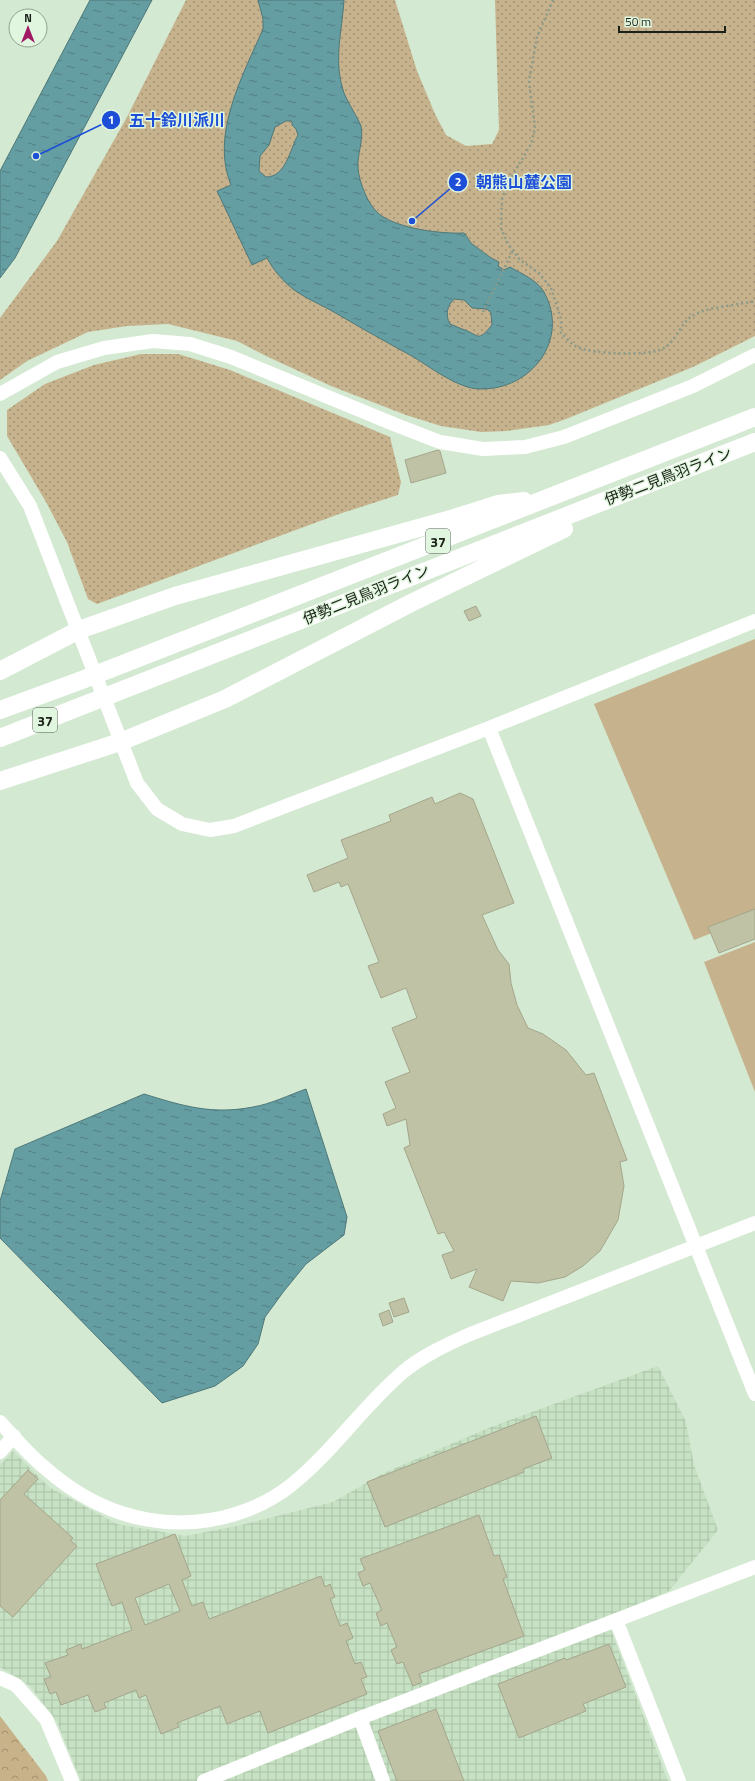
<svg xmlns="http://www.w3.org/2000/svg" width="755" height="1781" viewBox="0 0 755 1781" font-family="'Titillium Web','Noto Sans JP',sans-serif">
	<defs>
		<pattern id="industrial-grid" width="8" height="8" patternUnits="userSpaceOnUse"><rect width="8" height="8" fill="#c6e1c3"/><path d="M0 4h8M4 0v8" fill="none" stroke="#aac1a7"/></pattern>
		<pattern id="grass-dots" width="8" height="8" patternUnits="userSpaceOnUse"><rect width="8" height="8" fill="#c6b28c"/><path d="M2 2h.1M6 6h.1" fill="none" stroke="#a09072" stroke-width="1.8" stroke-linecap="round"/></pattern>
		<pattern id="forest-crowns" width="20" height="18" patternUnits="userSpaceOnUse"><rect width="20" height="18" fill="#c8b289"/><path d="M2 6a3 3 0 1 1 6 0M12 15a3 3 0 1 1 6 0" fill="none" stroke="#a2906f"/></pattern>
		<pattern id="water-ripples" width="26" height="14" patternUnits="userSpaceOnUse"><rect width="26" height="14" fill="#649ea2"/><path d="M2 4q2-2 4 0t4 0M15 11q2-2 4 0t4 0" fill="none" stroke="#528083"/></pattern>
	</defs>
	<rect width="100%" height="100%" fill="#d4e9d1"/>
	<path fill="url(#industrial-grid)" d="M658,1366L686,1422L694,1465L718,1530L669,1591L606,1617L668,1781H81L57,1722L30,1686L0,1667V1465L13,1451L49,1487L117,1524L185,1536L237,1526L333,1502L384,1473L491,1427Z"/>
	<path fill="url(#grass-dots)" d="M186,0H395L417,71L435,114L446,135L466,146L492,144L499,130L495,0H755V336L693,367L566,419L549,425L507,431L481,432L441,426L406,415L331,386L266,356L237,341L168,324L127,326L88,332L27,361L0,380V318L57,241L126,119Z
		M141,354H178L230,370L390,437L401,482L398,495L339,514L97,604L88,599L67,542L46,502L7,436V410L45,384L94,365Z"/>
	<path fill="url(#forest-crowns)" d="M0,1716L46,1776L48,1781H0Z"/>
	<path fill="#c6b28c" d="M755,639V916L694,940L594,704Z
		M755,942V1092L704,962Z"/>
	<path fill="url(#water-ripples)" stroke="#4e7879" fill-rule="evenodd" d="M90,0H152L15,258L0,278V171Z
		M258,0H344C342,32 333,61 344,93C348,103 358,118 361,126C364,140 357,154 358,168C359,182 368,205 379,214C398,229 442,234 464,233C467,236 469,241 472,244C481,250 488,257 499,262L498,266L504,270L510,267C522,274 537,280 544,292C570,339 532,390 480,389C458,389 429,366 410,355C386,342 363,329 339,315C325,306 308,300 294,290C283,281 274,271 267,258L252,265L217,191L231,185C210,135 243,75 263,29V19ZM286,121H292V125L296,129L298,135C290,149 286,177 266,177L259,171L260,156L269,145L275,127ZM454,299L464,300L472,308L487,309L491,313L492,325C477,343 480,335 462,329C458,327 454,326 450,324C445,315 447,306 454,299Z
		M306,1089L347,1217L344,1235L306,1264L284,1291L265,1317L258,1344L243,1366L215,1386L162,1403L0,1238V1201L15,1149L144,1094C183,1106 212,1115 253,1107C271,1104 289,1095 306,1089Z"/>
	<path fill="#bfc2a5" stroke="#a4a68b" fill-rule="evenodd" d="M438,450L440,451L446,473L411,483L405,460Z
		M476,606L481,616L469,621L464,611Z
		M460,793L473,799L514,903L482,915L498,950L509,964L511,983L517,1005L528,1028L543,1034L566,1050L586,1075L594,1073L627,1160L620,1162L624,1186L618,1220L600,1251L583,1266L565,1277L538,1283L511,1281L503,1301L469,1287L477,1269L451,1279L442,1255L454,1251L444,1232L438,1234L404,1148L410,1145L406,1119L387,1126L383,1114L396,1108L385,1082L410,1072L392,1028L417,1018L406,988L381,998L368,966L379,962L348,884L341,887L339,882L314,892L307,875L348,858L341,840L391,821L389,815L432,797L435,804Z
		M755,909V939L719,953L708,927Z
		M404,1298L409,1312L394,1317L389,1303Z
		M389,1310L393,1322L383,1326L379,1314Z
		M536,1416L552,1458L523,1469L524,1472L385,1527L367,1482Z
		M28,1470L38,1479L24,1494L73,1538L70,1540L77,1546L13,1617L0,1606V1500Z
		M479,1515L494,1556L499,1555L507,1577L503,1579L524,1636L419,1674L422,1682L413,1686L403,1662L397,1664L391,1650L397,1647L387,1623L381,1626L376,1613L382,1610L370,1583L363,1586L358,1573L365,1570L360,1559Z
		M175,1534L191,1576L182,1580L192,1606L203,1602L209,1619L321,1576L325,1587L330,1584L335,1597L330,1599L340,1626L347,1623L353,1638L346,1641L355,1664L361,1662L367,1677L361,1679L367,1694L268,1733L260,1711L227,1724L220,1706L177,1723L179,1727L161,1734L146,1695L139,1698L136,1690L104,1703L106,1708L95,1712L88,1695L61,1705L56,1692L50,1694L44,1679L51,1677L45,1663L68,1655L66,1650L81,1644L82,1649L132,1630L122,1602L112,1606L96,1564ZM169,1584L180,1611L145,1625L135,1598Z
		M609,1644L626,1687L583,1704L586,1711L519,1738L498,1684L565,1658L566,1660Z
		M436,1709L464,1781H397L378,1731Z"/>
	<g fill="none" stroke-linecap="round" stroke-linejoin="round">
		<path stroke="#8b9a89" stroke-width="2.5" stroke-dasharray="2 3" stroke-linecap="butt" d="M553,0L537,37L529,81L535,128L531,144L508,183L502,199L501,228L508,244L520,260L539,273L551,288L561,319V333C566,337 571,344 577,347C593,354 650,357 664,348C676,341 681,323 692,316C705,307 739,305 755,301
			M483,312L513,250"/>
		<path stroke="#fff" stroke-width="14" d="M0,394L57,362L104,348L153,341L190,344L231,357L396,425L440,442L483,449L525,447L564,437L693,386L755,355
			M0,458L30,506L137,783L157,809L182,824L210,830L234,826L489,728L755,621
			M489,728L755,1394
			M0,1422C14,1437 28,1454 44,1467C91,1509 148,1530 210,1520C239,1515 267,1504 290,1486C332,1453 362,1407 403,1372C422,1356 446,1345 468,1335L755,1223
			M0,1452L14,1436
			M616,1620L679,1781
			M0,1678L16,1685L46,1719L72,1781
			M360,1718L383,1781
			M204,1781L360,1718L755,1567"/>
		<path stroke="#fff" stroke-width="18" d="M0,671L79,630L175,596L451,519L498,504L524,501
			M0,710L82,680L755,417
			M0,738L755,442
			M0,781L120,742L225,699L411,603L564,529"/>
	</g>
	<g text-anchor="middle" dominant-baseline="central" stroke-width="3" stroke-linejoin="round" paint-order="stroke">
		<g fill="#e1f6de" stroke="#566154" stroke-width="1">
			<rect x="426" y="529" width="24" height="24" rx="3"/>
			<rect x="33" y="708" width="24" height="24" rx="3"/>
		</g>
		<g font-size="14" font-weight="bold" fill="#1a2119">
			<text x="438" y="541">37</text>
			<text x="45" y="720">37</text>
		</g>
		<g font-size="15" fill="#1a2119" stroke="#e1f6de">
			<text transform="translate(668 476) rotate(-21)">伊勢二見鳥羽ライン</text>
			<text transform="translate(366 594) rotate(-22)">伊勢二見鳥羽ライン</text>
		</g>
	</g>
	<path fill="none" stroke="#1d4ed8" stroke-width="1.5" d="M36 156L111 120M412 221L458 182"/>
	<g fill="#1d4ed8" stroke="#e1f6de" stroke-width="1.5">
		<circle cx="36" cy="156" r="4"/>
		<circle cx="412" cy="221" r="4"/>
		<circle cx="111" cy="120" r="10"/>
		<circle cx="458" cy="182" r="10"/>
	</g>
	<g font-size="12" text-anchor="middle" font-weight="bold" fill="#fff">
		<text x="111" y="124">1</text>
		<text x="458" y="186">2</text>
	</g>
	<g font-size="16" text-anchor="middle" font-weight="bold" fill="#1d4ed8" stroke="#e1f6de" stroke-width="3" stroke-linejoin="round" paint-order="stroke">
		<text x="177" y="126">五十鈴川派川</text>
		<text x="524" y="188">朝熊山麓公園</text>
	</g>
	<g transform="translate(28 28)"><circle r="19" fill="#e1f6de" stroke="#91a18f"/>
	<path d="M0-3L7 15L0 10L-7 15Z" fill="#a11965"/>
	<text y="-6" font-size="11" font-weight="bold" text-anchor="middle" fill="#1a2119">N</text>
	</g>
	<path d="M619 26v6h106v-6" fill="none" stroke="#1a2119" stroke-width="2"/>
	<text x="625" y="26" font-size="12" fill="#1a2119" stroke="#e1f6de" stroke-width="3" paint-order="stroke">50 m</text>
</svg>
